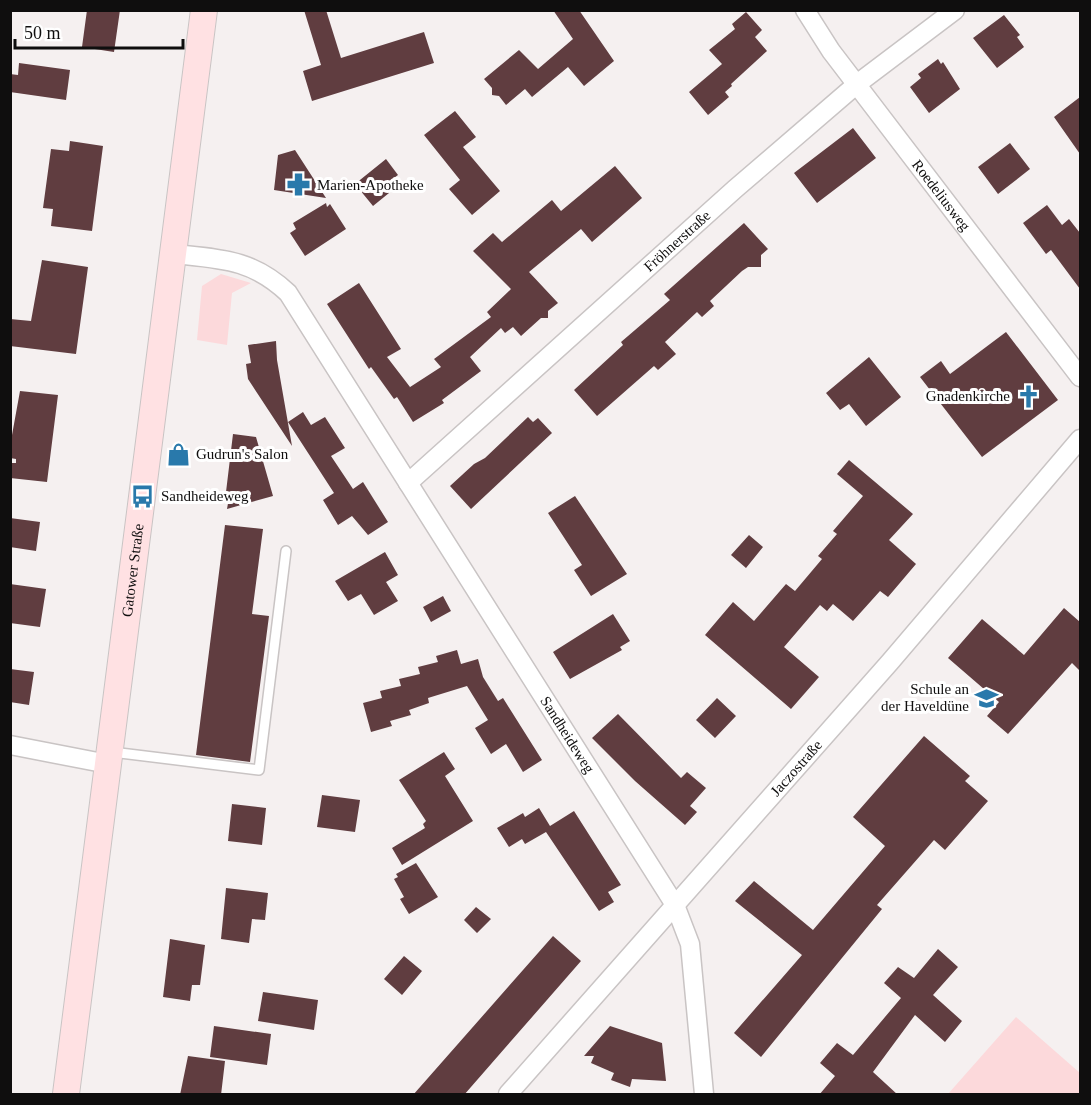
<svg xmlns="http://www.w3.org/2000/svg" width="1091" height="1105" viewBox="0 0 1091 1105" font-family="Georgia,serif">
	<rect width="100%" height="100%" fill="#f5f0f0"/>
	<path fill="#fcd9db" d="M221,274L251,283L232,293L227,345L197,340L202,286Z
		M1016,1017L1080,1073V1094H948Z"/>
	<path fill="#603d40" d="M87,10H120L114,52L82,47Z
		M304,10H326L341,58L424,32L434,63L312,101L303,71L321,65Z
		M553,10H579L614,61L584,86L568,67L532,97L525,89L506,105L499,96L492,95V88L484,79L519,50L538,69L573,39Z
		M746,12L762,30L755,37L767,51L731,84L732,86L725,92L729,97L708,115L689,92L722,64L709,50L735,29L732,24Z
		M1004,15L1020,35L1017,37L1024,47L997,68L973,38Z
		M938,59L941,64L943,62L960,89L929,113L910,87L921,78L918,74Z
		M19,63L70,70L66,100L10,92V74L18,75Z
		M1080,97V154L1054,117Z
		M455,111L476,137L463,147L500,191L472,215L449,189L460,180L424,135Z
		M853,128L876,158L817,203L794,173Z
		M70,141L103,146L92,231L51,226L53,209L43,208L51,149L69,151Z
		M1010,143L1030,169L998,194L978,167Z
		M295,150L326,198L274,190L278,155Z
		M386,159L398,175L383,186L389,193L373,206L355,184Z
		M615,166L642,198L592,242L581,229L529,272L558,303L548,311V318H541L521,336L513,327L505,333L501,328L470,357L481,371L442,400L444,403L413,422L397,397L394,399L371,367L369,369L327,304L359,283L401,349L387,357L410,387L407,389L441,367L434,359L491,317L487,312L511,289L473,251L493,233L502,242L552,200L561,211Z
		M326,203L327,207L330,204L346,229L305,256L290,233L296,229L293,223Z
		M1047,205L1062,225L1069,219L1080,233V289L1051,250L1046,254L1023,223Z
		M744,223L768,249L761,255V267H748L742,271L710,301L714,306L702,317L697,312L665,342L676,354L658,370L654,366L597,416L574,390L623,345L621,342L670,300L664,294Z
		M42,260L88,267L76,354L10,346V319L31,321Z
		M1006,332L1058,400L982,457L920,377L941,361L950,374Z
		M276,341L277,360L292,446L248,379L246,364L251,363L248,345Z
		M869,357L901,397L866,426L849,404L840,410L826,393Z
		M20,391L58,395L47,482L10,478V463H16V459L10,458V446Z
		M303,412L311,425L325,417L345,448L331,456L353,489L363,482L388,522L368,535L352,516L338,525L323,500L334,493L288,422Z
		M528,417L533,422L538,418L552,433L471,509L450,486L474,464L485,458Z
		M233,434L256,437L273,496L227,509L230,492H226Z
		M849,460L913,514L889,540L916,564L888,597L880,591L853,621L833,604L827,611L820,605L784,647L819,677L791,709L705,635L733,602L754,621L786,584L795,591L822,559L818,556L837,534L833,531L863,496L837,474Z
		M575,496L627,574L591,596L574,570L582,565L548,513Z
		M10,518L40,522L36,551L10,547Z
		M225,525L263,529L252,614L269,616L250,762L196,755Z
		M749,535L763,547L746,568L731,555Z
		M385,552L398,575L386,582L398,601L374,615L361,594L348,601L335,581Z
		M10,584L46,589L40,627L10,623Z
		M443,596L451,611L431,622L423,607Z
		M1064,608L1080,622V671L1072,663L1008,734L987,716L999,702L948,658L982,619L1024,655Z
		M613,614L630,641L620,647L622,650L570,679L553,652Z
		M457,650L461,664L478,659L483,677L498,701L503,698L542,760L523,772L506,744L491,754L475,728L488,720L467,686L428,698L429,703L409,710L411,715L390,721L392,726L371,732L363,703L382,698L380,691L401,686L399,679L420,674L418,667L438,662L436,656Z
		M10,669L34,672L29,705L10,702Z
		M717,698L736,716L715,738L696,720Z
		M618,714L681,778L687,772L706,788L690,806L697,812L685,825L635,781L592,738Z
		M924,736L970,776L965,781L988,801L945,850L934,840L877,905L882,909L761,1057L734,1033L802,955L735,901L754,881L813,930L885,846L853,817Z
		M444,752L455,769L445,776L473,821L402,865L392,848L425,828L423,824L426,821L399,780Z
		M322,795L360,800L355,832L317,827Z
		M232,804L266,808L262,845L228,841Z
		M539,808L550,826L574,811L621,885L608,892L614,902L599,911L546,832L525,844L522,839L509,847L497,828L523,813L525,817Z
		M416,863L438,897L409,914L400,899L404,897L394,879L398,877L396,874Z
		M226,888L268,893L265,920L252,919L249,943L221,939Z
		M476,907L491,919L477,933L464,920Z
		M553,936L581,961L464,1095H413Z
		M170,939L205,945L200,985H192L190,1001L163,997Z
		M938,949L958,967L933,995L962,1021L945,1042L915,1015L873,1072L898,1095H819L835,1076L820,1063L837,1043L853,1055L901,998L884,983L898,967L914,978Z
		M404,956L422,971L402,995L384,979Z
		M263,992L318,1000L314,1030L258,1021Z
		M214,1026L271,1034L267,1065L210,1057Z
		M610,1026L662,1043L666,1081L632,1079L630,1087L611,1080L614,1073L591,1063L594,1056H584Z
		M188,1056L225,1061L221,1095H180Z"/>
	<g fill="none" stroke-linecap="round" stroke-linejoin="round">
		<defs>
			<path id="lane" d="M112,752L259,770L286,551"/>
			<g id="street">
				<path id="s1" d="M805,10L831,51L1080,377"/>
				<path id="s2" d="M174,254C221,259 252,259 288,293L675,905L690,944L704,1094"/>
				<path id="s3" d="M408,483L735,189L857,84L955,10"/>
				<path d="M10,745L108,764"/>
				<path id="s4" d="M508,1094L890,662L1080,439"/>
			</g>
			<g id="secondary">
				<path id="s5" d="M66,1094L204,10"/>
			</g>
		</defs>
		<use href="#lane" stroke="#c9c4c4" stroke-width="12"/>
		<use href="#street" stroke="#c9c4c4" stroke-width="21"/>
		<use href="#secondary" stroke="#c9c4c4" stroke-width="28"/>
		<use href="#lane" stroke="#fff" stroke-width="9"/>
		<use href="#street" stroke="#fff" stroke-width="18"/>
		<use href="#secondary" stroke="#ffe1e3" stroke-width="26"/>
	</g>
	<defs>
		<symbol id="pharmacy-bare" viewBox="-9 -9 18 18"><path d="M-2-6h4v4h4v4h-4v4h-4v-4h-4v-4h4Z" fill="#2979ab" stroke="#fff" stroke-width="2.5" paint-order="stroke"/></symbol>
		<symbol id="church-bare" viewBox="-9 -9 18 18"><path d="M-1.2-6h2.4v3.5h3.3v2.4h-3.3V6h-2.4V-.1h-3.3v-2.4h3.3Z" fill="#2979ab" stroke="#fff" stroke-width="2.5" paint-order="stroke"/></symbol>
		<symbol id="shop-bare" viewBox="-9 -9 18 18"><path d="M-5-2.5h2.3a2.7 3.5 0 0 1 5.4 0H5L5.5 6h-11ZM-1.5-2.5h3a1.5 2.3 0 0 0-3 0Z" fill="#2979ab" stroke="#fff" stroke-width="2.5" paint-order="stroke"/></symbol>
		<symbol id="bus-bare" viewBox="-9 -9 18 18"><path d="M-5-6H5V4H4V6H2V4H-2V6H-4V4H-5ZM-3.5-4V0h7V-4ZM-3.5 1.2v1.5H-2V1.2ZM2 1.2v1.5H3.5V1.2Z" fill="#2979ab" stroke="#fff" stroke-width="2.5" paint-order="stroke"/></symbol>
		<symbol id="school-bare" viewBox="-9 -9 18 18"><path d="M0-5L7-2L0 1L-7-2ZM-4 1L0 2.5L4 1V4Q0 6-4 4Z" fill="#2979ab" stroke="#fff" stroke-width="2.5" paint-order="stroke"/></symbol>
	</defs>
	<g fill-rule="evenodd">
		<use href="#pharmacy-bare" x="282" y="168" width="33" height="33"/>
		<use href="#church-bare" x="1012" y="380" width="33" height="33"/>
		<use href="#shop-bare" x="162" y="438" width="33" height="33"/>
		<use href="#bus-bare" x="126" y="480" width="33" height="33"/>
		<use href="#school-bare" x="970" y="682" width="33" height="33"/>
	</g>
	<g text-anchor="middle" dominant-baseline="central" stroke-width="6" stroke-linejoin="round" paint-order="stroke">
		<g font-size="15" fill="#0f0e0e" stroke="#fff" text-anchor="start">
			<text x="317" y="185">Marien-Apotheke</text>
			<text x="1010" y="396" text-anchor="end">Gnadenkirche</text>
			<text x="196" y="454">Gudrun's Salon</text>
			<text x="161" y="496">Sandheideweg</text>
			<text x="969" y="689" text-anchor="end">Schule an<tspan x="969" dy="17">der Haveldüne</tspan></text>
		</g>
		<g font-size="15" fill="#0f0e0e" stroke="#fff">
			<text stroke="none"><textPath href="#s1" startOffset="230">Roedeliusweg</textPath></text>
			<text stroke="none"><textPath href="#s3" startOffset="362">Fröhnerstraße</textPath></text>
			<text stroke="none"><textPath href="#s5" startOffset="528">Gatower Straße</textPath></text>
			<text stroke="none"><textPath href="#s2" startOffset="646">Sandheideweg</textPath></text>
			<text stroke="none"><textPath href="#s4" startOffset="435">Jaczostraße</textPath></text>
		</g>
	</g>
	<rect width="1091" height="1105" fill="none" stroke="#0f0e0e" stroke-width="24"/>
	<path d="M15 39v9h168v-9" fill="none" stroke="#0f0e0e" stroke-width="3"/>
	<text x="24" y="39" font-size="18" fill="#0f0e0e" stroke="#ffffff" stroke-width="4.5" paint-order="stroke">50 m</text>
</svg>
